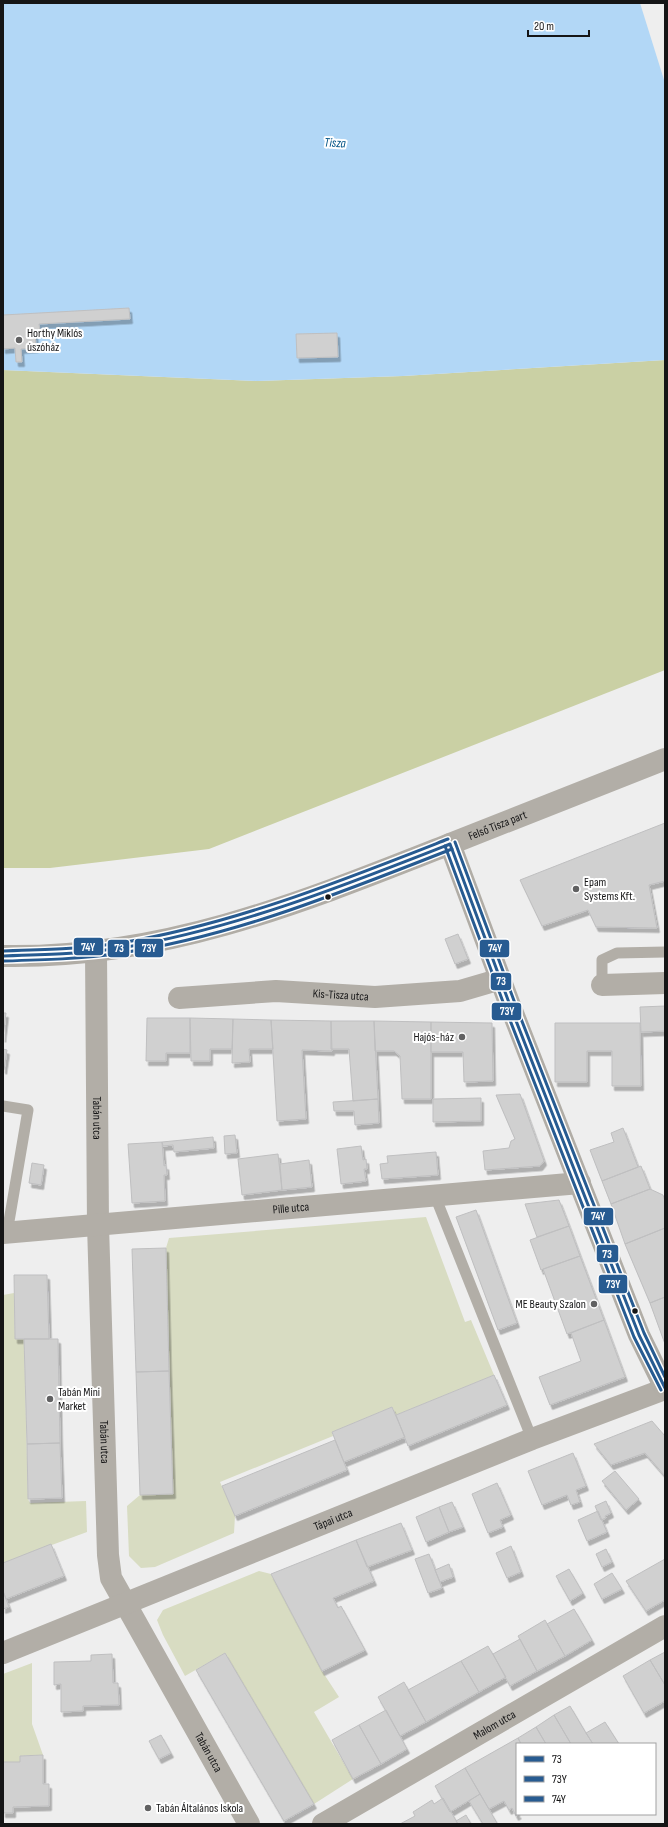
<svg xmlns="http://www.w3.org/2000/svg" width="668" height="1827" viewBox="0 0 668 1827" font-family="'Sofia Sans Condensed',sans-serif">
	<defs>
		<filter id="shadow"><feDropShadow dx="2.5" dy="4.5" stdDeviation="0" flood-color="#0004"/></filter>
	</defs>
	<rect width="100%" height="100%" fill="#eee"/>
	<path fill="#d8dcc2" d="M426,1217L465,1322L471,1320L494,1375L396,1415L392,1407L332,1432L333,1436L220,1482L235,1516L234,1533L155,1567L141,1568L129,1556L127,1506L140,1495L173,1493L166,1248L169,1238Z
		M14,1293L15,1339H24L28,1499L30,1503L86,1501L87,1532L3,1563V1295Z
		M259,1571L271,1574L322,1671L339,1697L314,1712L353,1779L314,1804L225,1653L185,1676L163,1635L157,1620L163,1610Z
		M32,1663V1724L43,1755L20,1756V1762H3V1674Z"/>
	<path fill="#cad0a4" d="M665,360V670L209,849L50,868H3V370L257,381L403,376Z"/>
	<path fill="#b2d7f6" d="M3,3H665V360L403,376L257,381L3,370Z"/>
	<path fill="#eee" d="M640,3H665V83Z"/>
	<path fill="#d0d0d0" stroke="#bfbfc0" filter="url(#shadow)" d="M129,308L130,319L39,324L40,331H35L36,348L21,349L22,362H16L15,348L3,349V315Z
		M337,333L338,357L297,358L296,334Z
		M665,823V881L649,885L657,928L596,927L588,910L542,926L520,880Z
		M458,934L468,959L455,964L445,939Z
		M665,1006V1031L641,1032L640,1007Z
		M3,1013H6L3,1038Z
		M147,1018H190V1053H166V1061H146Z
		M190,1018L233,1019L232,1049H210V1061H191Z
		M233,1019L271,1020L273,1049H249L250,1062L232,1063Z
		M271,1020L331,1021L332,1051L302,1050L306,1119L277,1121Z
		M331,1021H374L378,1099L353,1101L349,1049H331Z
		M374,1021L431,1022V1099H402L400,1056L394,1051H375Z
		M431,1022L492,1023L493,1081L464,1082L463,1052H431Z
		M555,1023H640L641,1086H612V1051H587V1082H555Z
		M3,1049L7,1050L4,1070L3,1069Z
		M520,1094L544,1161L540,1166L485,1170L483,1151L509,1148L511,1141L515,1139L496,1095Z
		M481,1098V1121L433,1122V1099Z
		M378,1099L379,1123L355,1125L354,1111H334L333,1102Z
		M623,1128L638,1167L602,1181L590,1150L614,1142L611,1133Z
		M235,1135L237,1153L225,1154L224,1136Z
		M213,1137L214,1148L174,1152L173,1145L163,1146L162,1142Z
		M162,1142L164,1166L166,1165L167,1175H164L165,1201L132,1203L128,1144Z
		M361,1146L363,1160L366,1159L367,1169H364L366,1181L341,1184L337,1149Z
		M436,1152L438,1175L382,1179L380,1164L388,1163L387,1156Z
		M278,1154L282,1190L242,1195L238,1159Z
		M309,1160L312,1187L282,1190L280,1164Z
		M32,1163L44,1165L41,1185L29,1183Z
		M641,1166L650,1189L611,1204L602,1181Z
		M650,1189L663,1195L665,1201V1228L625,1244L611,1204Z
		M559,1200L569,1226L537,1237L525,1204Z
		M476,1210L517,1323L498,1330L456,1217Z
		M569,1226L580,1256L541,1270L530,1240Z
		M665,1228V1297L650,1303L625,1244Z
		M166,1248L169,1371L136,1372L132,1249Z
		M580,1256L604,1320L567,1334L543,1269Z
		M14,1275H47L49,1339H15Z
		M665,1297V1344L650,1303Z
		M604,1320L625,1377L550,1405L539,1377L581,1361L571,1333Z
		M24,1339H58L60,1443L27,1444Z
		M169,1371L173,1494L140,1495L136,1372Z
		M494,1375L507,1405L408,1446L396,1415Z
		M392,1407L405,1437L344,1462L332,1432Z
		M652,1421L665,1436V1476L645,1453L611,1465L594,1444Z
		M335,1440L347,1470L235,1516L222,1486Z
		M60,1443L62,1498L28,1499L27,1444Z
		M573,1453L586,1486L576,1490L580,1502L571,1505L567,1495L542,1505L528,1471Z
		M615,1471L639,1499L626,1510L602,1481Z
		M497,1483L511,1515L500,1520L503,1527L488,1533L472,1494Z
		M606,1501L611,1513L605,1516L606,1518L601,1520L595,1506Z
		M452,1502L463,1527L449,1532L439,1507Z
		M439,1507L449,1532L426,1542L416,1517Z
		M598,1511L607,1532L587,1541L578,1520Z
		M401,1523L412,1550L367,1567L356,1540Z
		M356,1540L374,1581L333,1598L338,1608L341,1606L365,1650L322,1671L271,1574Z
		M51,1544L64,1576L6,1599L3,1591V1563Z
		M511,1546L521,1572L507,1578L496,1553Z
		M606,1549L612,1562L602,1567L596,1554Z
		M429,1554L442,1588L428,1593L415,1559Z
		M665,1559V1600L646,1611L626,1581Z
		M449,1564L453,1577L440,1582L435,1570Z
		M569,1569L583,1593L570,1601L556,1576Z
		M612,1573L622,1589L602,1599L594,1584Z
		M3,1591L9,1607L3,1609Z
		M574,1609L592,1640L565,1656L547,1624Z
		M545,1620L565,1656L537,1671L518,1636Z
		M520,1639L537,1671L510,1686L493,1654Z
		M488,1646L506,1677L479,1692L461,1661Z
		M665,1652V1685L650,1660Z
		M225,1653L314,1804L284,1821L196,1670Z
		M112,1654L113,1683H118L119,1705L83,1706V1711L61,1712V1684L54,1685V1662L91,1661V1655Z
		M650,1660L665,1685V1701L644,1713L623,1676Z
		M461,1661L479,1692L426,1722L408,1690Z
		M404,1682L426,1722L400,1736L378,1697Z
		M570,1706L586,1733L593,1744H571L554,1715Z
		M386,1710L407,1749L381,1764L359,1725Z
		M554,1715L571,1744H546L536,1727Z
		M605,1722L619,1744H593L586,1733Z
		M359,1725L381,1764L353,1779L332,1740Z
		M536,1727L546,1744H521L518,1738Z
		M161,1735L171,1753L159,1759L149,1741Z
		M518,1738L521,1744H517V1814H519L516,1816L512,1808L509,1810L504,1801L489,1809L465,1768Z
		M43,1755V1784H49V1806L13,1807V1813H3V1762H20V1756Z
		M465,1768L480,1794L450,1812L435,1786Z
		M480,1794L497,1823L495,1824H483L469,1801Z
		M443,1798L458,1824H400L415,1816L413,1812L432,1800L434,1804Z
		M466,1815L471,1824H458L456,1821Z"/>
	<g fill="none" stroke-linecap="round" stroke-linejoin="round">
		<path stroke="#b2aea7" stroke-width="11" d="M602,985V960L617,953L665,952
			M3,1106L28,1110L7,1233
			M435,1196L532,1439"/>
		<g stroke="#b2aea7" stroke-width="22">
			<path id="s1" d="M96,951L98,1225L108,1555L111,1578L249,1824"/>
			<path d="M602,985L665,983"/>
			<path id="s2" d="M179,998L276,991L375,997L460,991L501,979"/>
			<path id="s3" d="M3,1233L580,1183"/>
			<path id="s4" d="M3,1653L532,1439L665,1389"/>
			<path id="s5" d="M323,1824L665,1626"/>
		</g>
		<path stroke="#b2aea7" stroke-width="22" id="s6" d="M450,844L665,759"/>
		<path stroke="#b1ada6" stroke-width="22" d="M3,956C164,959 303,902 450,844L511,1008L639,1335L665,1388"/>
		<defs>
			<path id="bus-1" d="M450,844L511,1008L639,1335L665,1388
				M3,956C42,955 82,954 121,948C235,929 343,886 450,844"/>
			<path id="bus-2" d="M445,846L506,1010L634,1337L661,1390
				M3,961C43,960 82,959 121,953C236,936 344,891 452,849"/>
			<path id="bus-3" d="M455,842L516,1006L644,1333L665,1377
				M3,951C42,950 82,949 120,943C234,924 341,881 448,839"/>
		</defs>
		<use href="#bus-1" stroke="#fff" stroke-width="6"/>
		<use href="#bus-2" stroke="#fff" stroke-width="6"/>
		<use href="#bus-3" stroke="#fff" stroke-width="6"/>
		<use href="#bus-1" stroke="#275b91" stroke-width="3"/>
		<use href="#bus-2" stroke="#275b91" stroke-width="3"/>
		<use href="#bus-3" stroke="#275b91" stroke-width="3"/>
	</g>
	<g fill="#616162" stroke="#fff" stroke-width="1.5">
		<circle cx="19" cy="340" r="4"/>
		<circle cx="576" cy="889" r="4"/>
		<circle cx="462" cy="1037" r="4"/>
		<circle cx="594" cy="1304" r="4"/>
		<circle cx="50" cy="1399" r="4"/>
		<circle cx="148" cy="1808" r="4"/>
	</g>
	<g fill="#151516" stroke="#fff" stroke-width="1.5">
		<circle cx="328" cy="897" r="3.5"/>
		<circle cx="635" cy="1311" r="3.5"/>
	</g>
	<g text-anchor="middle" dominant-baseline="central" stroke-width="4" stroke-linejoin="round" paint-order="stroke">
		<g font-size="12" fill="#151516" stroke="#fff" text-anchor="start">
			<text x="27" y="333">Horthy Miklós<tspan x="27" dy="14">úszóház</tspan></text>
			<text x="584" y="882">Epam<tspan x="584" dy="14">Systems Kft.</tspan></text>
			<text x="454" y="1037" text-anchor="end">Hajós-ház</text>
			<text x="586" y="1304" text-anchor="end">ME Beauty Szalon</text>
			<text x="58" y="1392">Tabán Mini<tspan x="58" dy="14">Market</tspan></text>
			<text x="156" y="1808">Tabán Általános Iskola</text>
		</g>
		<g font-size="12" fill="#151516" stroke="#fff">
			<text stroke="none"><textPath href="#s6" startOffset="51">Felső Tisza part</textPath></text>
			<text stroke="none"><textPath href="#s2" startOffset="162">Kis-Tisza utca</textPath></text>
			<text stroke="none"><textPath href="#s1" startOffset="167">Tabán utca</textPath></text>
			<text stroke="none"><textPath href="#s3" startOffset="289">Pille utca</textPath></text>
			<text stroke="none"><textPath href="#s1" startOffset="491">Tabán utca</textPath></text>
			<text stroke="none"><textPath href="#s4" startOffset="356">Tápai utca</textPath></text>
			<text stroke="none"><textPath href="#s5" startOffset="198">Malom utca</textPath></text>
			<text stroke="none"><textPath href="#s1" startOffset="827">Tabán utca</textPath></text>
		</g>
		<g font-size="13" font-style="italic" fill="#005385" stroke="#fff">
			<text transform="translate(335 143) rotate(3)">Tisza</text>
		</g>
	</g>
	<g stroke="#fff" stroke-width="1.5">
		<rect x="73" y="937" width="31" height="19" rx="4" fill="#275b91"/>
		<rect x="134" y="938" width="30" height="20" rx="4" fill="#275b91"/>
		<rect x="107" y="939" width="23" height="19" rx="4" fill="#275b91"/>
		<rect x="479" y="939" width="31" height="19" rx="4" fill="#275b91"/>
		<rect x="490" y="972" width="22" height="19" rx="4" fill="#275b91"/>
		<rect x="491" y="1002" width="31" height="19" rx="4" fill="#275b91"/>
		<rect x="583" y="1207" width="31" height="19" rx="4" fill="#275b91"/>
		<rect x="596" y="1244" width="23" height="19" rx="4" fill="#275b91"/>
		<rect x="598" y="1274" width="30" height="20" rx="4" fill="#275b91"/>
	</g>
	<g font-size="11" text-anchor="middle" font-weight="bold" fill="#fff">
		<text x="88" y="951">74Y</text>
		<text x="149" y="952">73Y</text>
		<text x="119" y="952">73</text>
		<text x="495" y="952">74Y</text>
		<text x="501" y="985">73</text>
		<text x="507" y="1015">73Y</text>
		<text x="598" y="1220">74Y</text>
		<text x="607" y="1258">73</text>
		<text x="613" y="1288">73Y</text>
	</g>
	<rect width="668" height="1827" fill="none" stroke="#151516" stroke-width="8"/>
	<rect x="516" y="1743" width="140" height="72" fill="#ffffff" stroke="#a1a1a2"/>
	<rect x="524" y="1756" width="20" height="6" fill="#275b91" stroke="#a1a1a2"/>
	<text x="552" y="1763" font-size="12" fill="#151516">73</text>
	<rect x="524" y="1776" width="20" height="6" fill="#275b91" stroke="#a1a1a2"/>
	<text x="552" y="1783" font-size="12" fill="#151516">73Y</text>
	<rect x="524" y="1796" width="20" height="6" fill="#275b91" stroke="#a1a1a2"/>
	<text x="552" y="1803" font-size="12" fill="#151516">74Y</text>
	<path d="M528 30v6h61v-6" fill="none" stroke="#151516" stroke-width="2"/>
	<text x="534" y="30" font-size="12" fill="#151516" stroke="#ffffff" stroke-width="3" paint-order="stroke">20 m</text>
</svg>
